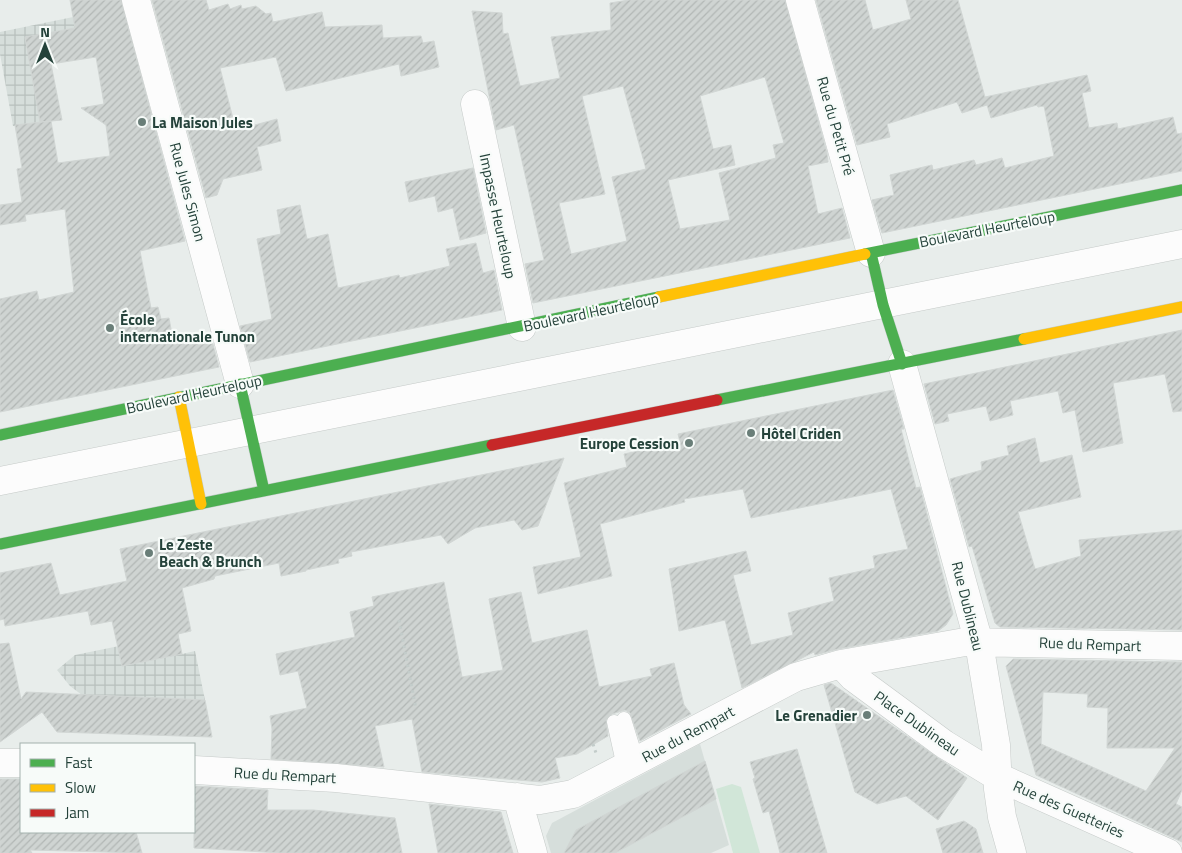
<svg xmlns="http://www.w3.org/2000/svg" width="1182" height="853" viewBox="0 0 1182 853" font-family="'Titillium Web',sans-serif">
	<defs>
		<pattern id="industrial-grid" width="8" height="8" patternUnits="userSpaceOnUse" patternTransform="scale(1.25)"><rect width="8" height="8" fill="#d6dedb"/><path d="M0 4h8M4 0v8" fill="none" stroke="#b8c0bd"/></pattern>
		<pattern id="building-hatch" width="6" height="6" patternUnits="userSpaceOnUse" patternTransform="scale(1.25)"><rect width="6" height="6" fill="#cfd4d2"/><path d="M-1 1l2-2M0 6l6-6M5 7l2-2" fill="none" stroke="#b2b7b5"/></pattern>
	</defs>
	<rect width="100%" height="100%" fill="#e8edeb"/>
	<path fill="#d6dedb" d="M700,744L729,845L711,853H551L546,836L552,823Z"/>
	<path fill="url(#industrial-grid)" d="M122,7L100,23L45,34L62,120L13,126L0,54V32Z
		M178,634L182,654L195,651L205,700L82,695L70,686L57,670L75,655Z"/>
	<path fill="#d1e6d8" d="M732,784L741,787L760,853H733L716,789Z"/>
	<path fill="url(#building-hatch)" stroke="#d1d6d4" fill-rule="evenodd" d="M70,0H121L185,241L140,251L151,308L158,307L161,319L169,318L173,340L210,333L219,367L0,412V299L37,291L39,300L74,292L65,209L25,215L26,221L0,225V205L22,202L17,169L22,168L15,125L51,121L58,163L110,156L106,125L81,108L104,104L96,57L51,64L62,120L40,122L25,37L75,28Z
		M152,0H206L209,10L228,4L230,9L241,5L242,9L256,6L266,14L271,13L273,22L322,12L325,27L382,25L383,38L421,36L423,43L434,41L439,67L401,76L399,64L286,91L276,57L220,68L236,130L277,119L281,141L257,147L262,170L223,179L217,195L206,198Z
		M629,0H785L827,153L828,162L808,166L818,214L842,208L850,238L533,303L525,264L544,260L514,125L496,130L472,11L502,13L503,34L508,33L520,86L560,78L551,37L611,30L610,3ZM765,77L784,143L773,145L776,158L719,173L730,220L680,229L668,180L735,165L731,145L713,149L700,96ZM623,86L646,169L612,177L627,241L571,254L559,203L605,194L582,96Z
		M816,0H865L873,30L911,19L906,0H958L985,97L1087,75L1091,91L1082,93L1089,128L1117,123L1118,129L1173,117L1177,134L1182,133V171L882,233L872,200L894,195L890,175L932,165L933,170L974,160L976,165L1002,158L1005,168L1054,156L1044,106L1038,107L1037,105L991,118L987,105L962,113L957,102L887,124L890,137L857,145Z
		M473,168L486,233L460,240L453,208L438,212L435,196L409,202L405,182Z
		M300,205L307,239L328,234L338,288L399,275L400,278L450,266L446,249L476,243L483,273L494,270L502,310L250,362L240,326L272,319L257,239L281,234L277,210Z
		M1182,330V411L1173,412L1165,374L1113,383L1123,443L1083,452L1075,410L1063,413L1058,391L1010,401L1013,415L990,421L986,406L947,414L949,421L935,424L924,384Z
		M893,390L904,429H901L907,453L916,488L920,487L953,614L946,625L938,631L838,649L815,655L814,652L742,688L725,620L679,631L669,569L746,551L751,571L733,575L751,645L793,635L788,613L834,601L829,578L875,568L873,556L908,549L891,489L751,518L743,489L684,499L685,502L600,524L612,576L538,594L533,567L581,557L564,483L627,467L624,454L680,442L678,434Z
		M1035,438L1040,463L1072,455L1081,497L1018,512L1035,569L1081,556L1079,540L1182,530V630L1000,627L995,623L972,546L969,547L950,479L982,470L981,462L1009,455L1007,446Z
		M564,458L538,526L522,530L514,520L475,528L448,544L441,535L351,552L352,556L338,559L339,563L306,570V571L281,576L279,563L215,576L214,579L182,588L191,631L178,634L182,654L122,666L112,621L91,625L88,611L5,626L4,619L0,620V573L51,563L60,595L127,581L120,549Z
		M444,582L462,677L503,670L489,599L521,592L532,643L587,630L599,687L652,676L650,669L674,663L684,705L691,714L640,741L630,713L625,710L612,714L606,720L608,736L577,754L555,758L560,778L542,782L422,772L412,719L375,726L384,767L271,759L272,729L270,716L307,708L298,671L280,675L276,654L355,637L350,612L374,606L372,597Z
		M9,643L21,699L26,692L205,700L212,737L57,732L42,712L0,742V644Z
		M1013,659L1182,662V790L1176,804L1182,807V842L1036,775L1006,666ZM1043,692L1088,694L1087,707L1108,708L1107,748H1175L1146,791L1041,744Z
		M831,683L967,778L938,820L906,796L877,804L855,792L824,685Z
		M797,749L827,853H780L769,811L763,813L753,779L755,778L750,762Z
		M705,761L716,799L615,853H564L576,830Z
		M0,779H21V832H136L142,853L30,850L32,853H0Z
		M194,786L268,790L267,810H313L395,818L402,853H281L194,848Z
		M429,804L501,812L513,853H438Z
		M964,821L976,829L983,853H943L936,829Z"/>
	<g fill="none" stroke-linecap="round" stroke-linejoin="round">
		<defs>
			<path id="lane" d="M624,719L637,761
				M614,722L624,767"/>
			<path id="street" d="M136,0L240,384
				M800,0L871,253
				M475,104L522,327
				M902,364L979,643L996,745L998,789L1002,817L1012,853
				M0,481L1182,244
				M841,664L853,677L944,744L998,777L1168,853
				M0,763H21
				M194,770L336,778L540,800L573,794L796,677L841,664L965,642L1182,646
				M517,797L533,853"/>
			<path id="fast" d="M871,253L883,305L902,364
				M865,254L1182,190
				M240,384L264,491
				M717,400L1024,339
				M0,435L659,297
				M0,544L492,445"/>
			<path id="slow" d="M659,297L865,254
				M1024,339L1182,307
				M179,397L201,504"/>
			<path id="jam" d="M492,445L717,400"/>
		</defs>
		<use href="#lane" stroke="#c5cac8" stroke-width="15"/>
		<use href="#street" stroke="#c5cac8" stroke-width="29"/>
		<use href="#fast" stroke="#c3ccc9" stroke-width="12"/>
		<use href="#slow" stroke="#c3ccc9" stroke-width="12"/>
		<use href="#jam" stroke="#c3ccc9" stroke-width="12"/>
		<path stroke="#c3ccca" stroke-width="3" stroke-dasharray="2.5 4" stroke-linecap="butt" d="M399,620L416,709
			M593,744L596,753"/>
		<use href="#lane" stroke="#fcfcfc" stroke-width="14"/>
		<use href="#street" stroke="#fcfcfc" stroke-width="28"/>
		<use href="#fast" stroke="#4caf50" stroke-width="11"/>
		<use href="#slow" stroke="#ffc107" stroke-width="11"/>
		<use href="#jam" stroke="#c62828" stroke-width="11"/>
	</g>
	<g fill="#697e78" stroke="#f7fbf9" stroke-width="2">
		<circle cx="142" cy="122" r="5"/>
		<circle cx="110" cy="328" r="5"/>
		<circle cx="751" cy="433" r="5"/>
		<circle cx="689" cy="443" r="5"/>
		<circle cx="149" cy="553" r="5"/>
		<circle cx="867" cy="715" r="5"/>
	</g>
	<g text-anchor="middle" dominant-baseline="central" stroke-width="4.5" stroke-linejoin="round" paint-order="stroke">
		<g font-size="15" font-weight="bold" fill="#24423a" stroke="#f7fbf9" text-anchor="start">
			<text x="152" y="122">La Maison Jules</text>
			<text x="120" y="319">École<tspan x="120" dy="17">internationale Tunon</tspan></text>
			<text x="761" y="433">Hôtel Criden</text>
			<text x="679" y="443" text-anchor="end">Europe Cession</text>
			<text x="159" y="544">Le Zeste<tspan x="159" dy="17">Beach &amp; Brunch</tspan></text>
			<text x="857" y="715" text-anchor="end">Le Grenadier</text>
		</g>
		<g font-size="15" fill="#24423a" stroke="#f7fbf9">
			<text transform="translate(836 126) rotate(74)">Rue du Petit Pré</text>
			<text transform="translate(188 192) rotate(75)">Rue Jules Simon</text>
			<text transform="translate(498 216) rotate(78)">Impasse Heurteloup</text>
			<text transform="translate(987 229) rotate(-11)">Boulevard Heurteloup</text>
			<text transform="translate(591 312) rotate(-12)">Boulevard Heurteloup</text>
			<text transform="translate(194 394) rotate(-12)">Boulevard Heurteloup</text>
			<text transform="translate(968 606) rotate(76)">Rue Dublineau</text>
			<text transform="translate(1090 644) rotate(2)">Rue du Rempart</text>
			<text transform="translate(917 723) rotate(35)">Place Dublineau</text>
			<text transform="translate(688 734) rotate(-28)">Rue du Rempart</text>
			<text transform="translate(285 775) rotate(3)">Rue du Rempart</text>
			<text transform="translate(1069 809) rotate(24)">Rue des Guetteries</text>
		</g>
	</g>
	<rect x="20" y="743" width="175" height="90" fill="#f7fbf9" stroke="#a3b1ad"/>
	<rect x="30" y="759" width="25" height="8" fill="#4caf50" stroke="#a3b1ad"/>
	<text x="65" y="768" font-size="15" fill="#24423a">Fast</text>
	<rect x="30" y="784" width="25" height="8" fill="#ffc107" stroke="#a3b1ad"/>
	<text x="65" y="793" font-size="15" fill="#24423a">Slow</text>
	<rect x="30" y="809" width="25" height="8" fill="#c62828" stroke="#a3b1ad"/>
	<text x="65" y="818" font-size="15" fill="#24423a">Jam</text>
	<g transform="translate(45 45)" stroke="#f7fbf9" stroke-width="4" paint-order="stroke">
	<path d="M0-4L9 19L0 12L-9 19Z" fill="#24423a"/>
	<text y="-8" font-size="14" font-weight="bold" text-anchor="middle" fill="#24423a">N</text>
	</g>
</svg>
